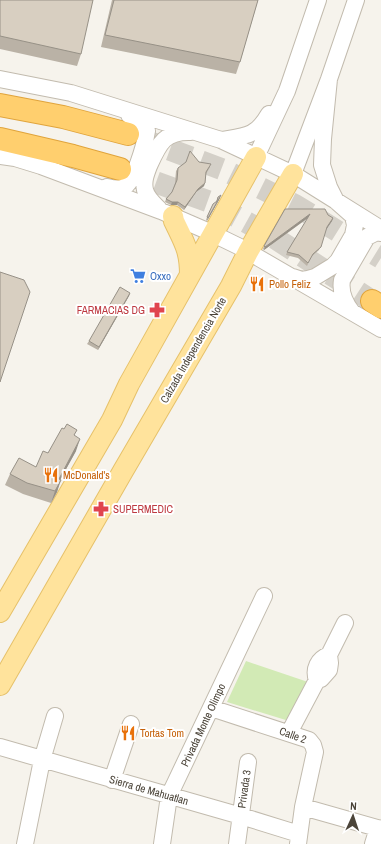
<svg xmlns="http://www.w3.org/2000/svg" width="381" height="844" viewBox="0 0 381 844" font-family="'Archivo Narrow',sans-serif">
	<rect width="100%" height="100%" fill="#f6f3ec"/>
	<path fill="#d2eab5" d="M246,661L308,682L289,721L227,702Z"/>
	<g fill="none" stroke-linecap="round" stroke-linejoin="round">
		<path stroke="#d4d0c8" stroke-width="22" stroke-dasharray="22 11" stroke-linecap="butt" d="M139,138L224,170L295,205L381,258
			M125,171L210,202L273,237L372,301"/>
		<defs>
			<path id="minor" d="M0,79L71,93L221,140L293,174L381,229
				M221,140C245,136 256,137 269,114
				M0,156L15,158L41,166L161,211L205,230L240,247L381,329
				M256,157L287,91L318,0
				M293,174L329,79L356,0
				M107,187C111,188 118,189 122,188C134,186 145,143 147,131L141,122L129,115
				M159,209C153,203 147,198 145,190C143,181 146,174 149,166C159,144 164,131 191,132
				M293,277L302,280L308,279L315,277L333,266L338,261L353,235L355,225L353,216L336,201L329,187L322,165L323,139L329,79
				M352,312C344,302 340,292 342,280L367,237L377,232L381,233
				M317,680C313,669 318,659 329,655
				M211,708L309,740L313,745L315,752L303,807L298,844
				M289,733L317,680L321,679L329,670L330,663L329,655L345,623
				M0,747L241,816L299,834
				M112,780L131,724
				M303,807L381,829
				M25,844L42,760L55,716
				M162,844L169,796L264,596
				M237,844L248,762
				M373,844L378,828"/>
			<path id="major" d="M173,216L174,221C184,242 190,250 190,275
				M0,612L112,420L129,384L256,157
				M0,685L123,471L231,286L248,252L293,174"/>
			<path id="highway" d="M0,105L63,117L128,134
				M0,139L73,156L120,169
				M372,301L381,307"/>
		</defs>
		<use href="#minor" stroke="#c2bbae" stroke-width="18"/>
		<use href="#major" stroke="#e6c16a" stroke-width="22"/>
		<use href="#highway" stroke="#e0a43c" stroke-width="24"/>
		<use href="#minor" stroke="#fff" stroke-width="16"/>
		<use href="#major" stroke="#ffe39c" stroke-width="20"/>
		<use href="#highway" stroke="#ffcf6e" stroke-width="22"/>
	</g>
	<path fill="#bab2a6" d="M0,0L81,54L77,66L0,49Z
		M112,0H258L240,62L236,74L101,47Z
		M199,162L210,167L206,174L204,186L196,192L184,210L177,205H171L165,202L166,199L172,192L175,183L176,171L178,168Z
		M218,197L220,198L207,221L206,220L207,217L216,202Z
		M285,209L328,215L333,218L332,221L326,229L319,250L311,257L307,266L298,258L286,255L287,252L308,218L264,250L263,249L264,246Z
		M130,293L129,296L98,350L87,344L89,341Z
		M64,429L77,430L74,435L76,451L60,480L57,492L51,503L23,494L5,485L10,474L36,467L48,453Z"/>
	<path fill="#979187" d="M205,183L204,186L196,192L184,210L185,207L198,189Z
		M221,195L220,198L207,221L208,218Z
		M172,202H178L177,205H171Z
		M310,214L309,217L264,250L265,247Z
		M333,218L332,221L326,230L327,227Z
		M130,293L129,296L98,350L99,347Z
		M80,439L76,451L54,491L59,479Z
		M61,480L57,492L51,503L55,491Z"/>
	<path fill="#d8cfc1" stroke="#979187" d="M0,0H93L81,54L0,36Z
		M114,0H258L240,62L105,35Z
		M190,151L199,162L211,164L206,172L205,183L198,189L185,207L178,202H172L166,199L172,192L177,180L178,168L186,162Z
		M221,195L208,218L207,217L213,204L217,201L218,197Z
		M285,209H325L328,215L333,218L327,227L321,247L313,254L308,263L299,255L287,252L310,214L265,247L264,246Z
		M0,272L24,280L30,292L0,382Z
		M120,287L130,293L99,347L89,341Z
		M67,424L77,430L74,435L80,439L59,479L61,480L55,491L27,483L10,474L19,458L36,467L43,451L48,453L62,428L64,429Z"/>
	<defs>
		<symbol id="supermarket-bare" viewBox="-9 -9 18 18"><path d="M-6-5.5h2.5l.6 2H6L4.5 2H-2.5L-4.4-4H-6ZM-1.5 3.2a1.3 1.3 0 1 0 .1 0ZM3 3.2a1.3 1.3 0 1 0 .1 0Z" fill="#3f7fe0" stroke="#fff" stroke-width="2.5" paint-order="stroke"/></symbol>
		<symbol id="restaurant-bare" viewBox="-9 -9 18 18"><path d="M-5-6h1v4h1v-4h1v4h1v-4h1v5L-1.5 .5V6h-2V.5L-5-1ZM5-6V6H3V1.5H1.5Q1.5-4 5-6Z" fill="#e8710a" stroke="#fff" stroke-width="2.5" paint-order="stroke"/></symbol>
		<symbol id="pharmacy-bare" viewBox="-9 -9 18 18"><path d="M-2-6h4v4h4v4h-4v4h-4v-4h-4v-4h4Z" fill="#e0444e" stroke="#fff" stroke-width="2.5" paint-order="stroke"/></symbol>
	</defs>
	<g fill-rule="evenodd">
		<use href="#supermarket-bare" x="127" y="265" width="22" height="22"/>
		<use href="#restaurant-bare" x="246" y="273" width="22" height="22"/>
		<use href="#pharmacy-bare" x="146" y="299" width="22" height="22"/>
		<use href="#restaurant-bare" x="40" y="464" width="22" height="22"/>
		<use href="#pharmacy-bare" x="90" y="498" width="22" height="22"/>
		<use href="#restaurant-bare" x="117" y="722" width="22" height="22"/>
	</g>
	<g text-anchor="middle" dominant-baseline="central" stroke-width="4" stroke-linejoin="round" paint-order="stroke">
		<g font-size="11" fill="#366cbe" stroke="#fff" text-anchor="start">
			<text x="150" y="276">Oxxo</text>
		</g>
		<g font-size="11" fill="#c56008" stroke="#fff" text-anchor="start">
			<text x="269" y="284">Pollo Feliz</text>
			<text x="63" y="475">McDonald's</text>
			<text x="140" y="733">Tortas Tom</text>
		</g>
		<g font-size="11" fill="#be3a42" stroke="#fff" text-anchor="end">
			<text x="145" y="310">FARMACIAS DG</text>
			<text x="113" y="509" text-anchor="start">SUPERMEDIC</text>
		</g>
		<g font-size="11" fill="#4b4439" stroke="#fff">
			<text transform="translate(193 350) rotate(-60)">Calzada Independencia Norte</text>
			<text transform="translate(203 725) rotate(-65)">Privada Monte Olimpo</text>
			<text transform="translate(293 735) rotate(20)">Calle 2</text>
			<text transform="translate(244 789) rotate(-82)">Privada 3</text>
			<text transform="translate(149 790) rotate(16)">Sierra de Mahuatlan</text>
		</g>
	</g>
	<g transform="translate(353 816) rotate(3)" stroke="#ffffff" stroke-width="3" paint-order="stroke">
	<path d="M0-3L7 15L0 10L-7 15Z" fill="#4b4439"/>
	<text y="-6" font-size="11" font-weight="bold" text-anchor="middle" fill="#4b4439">N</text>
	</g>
</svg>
